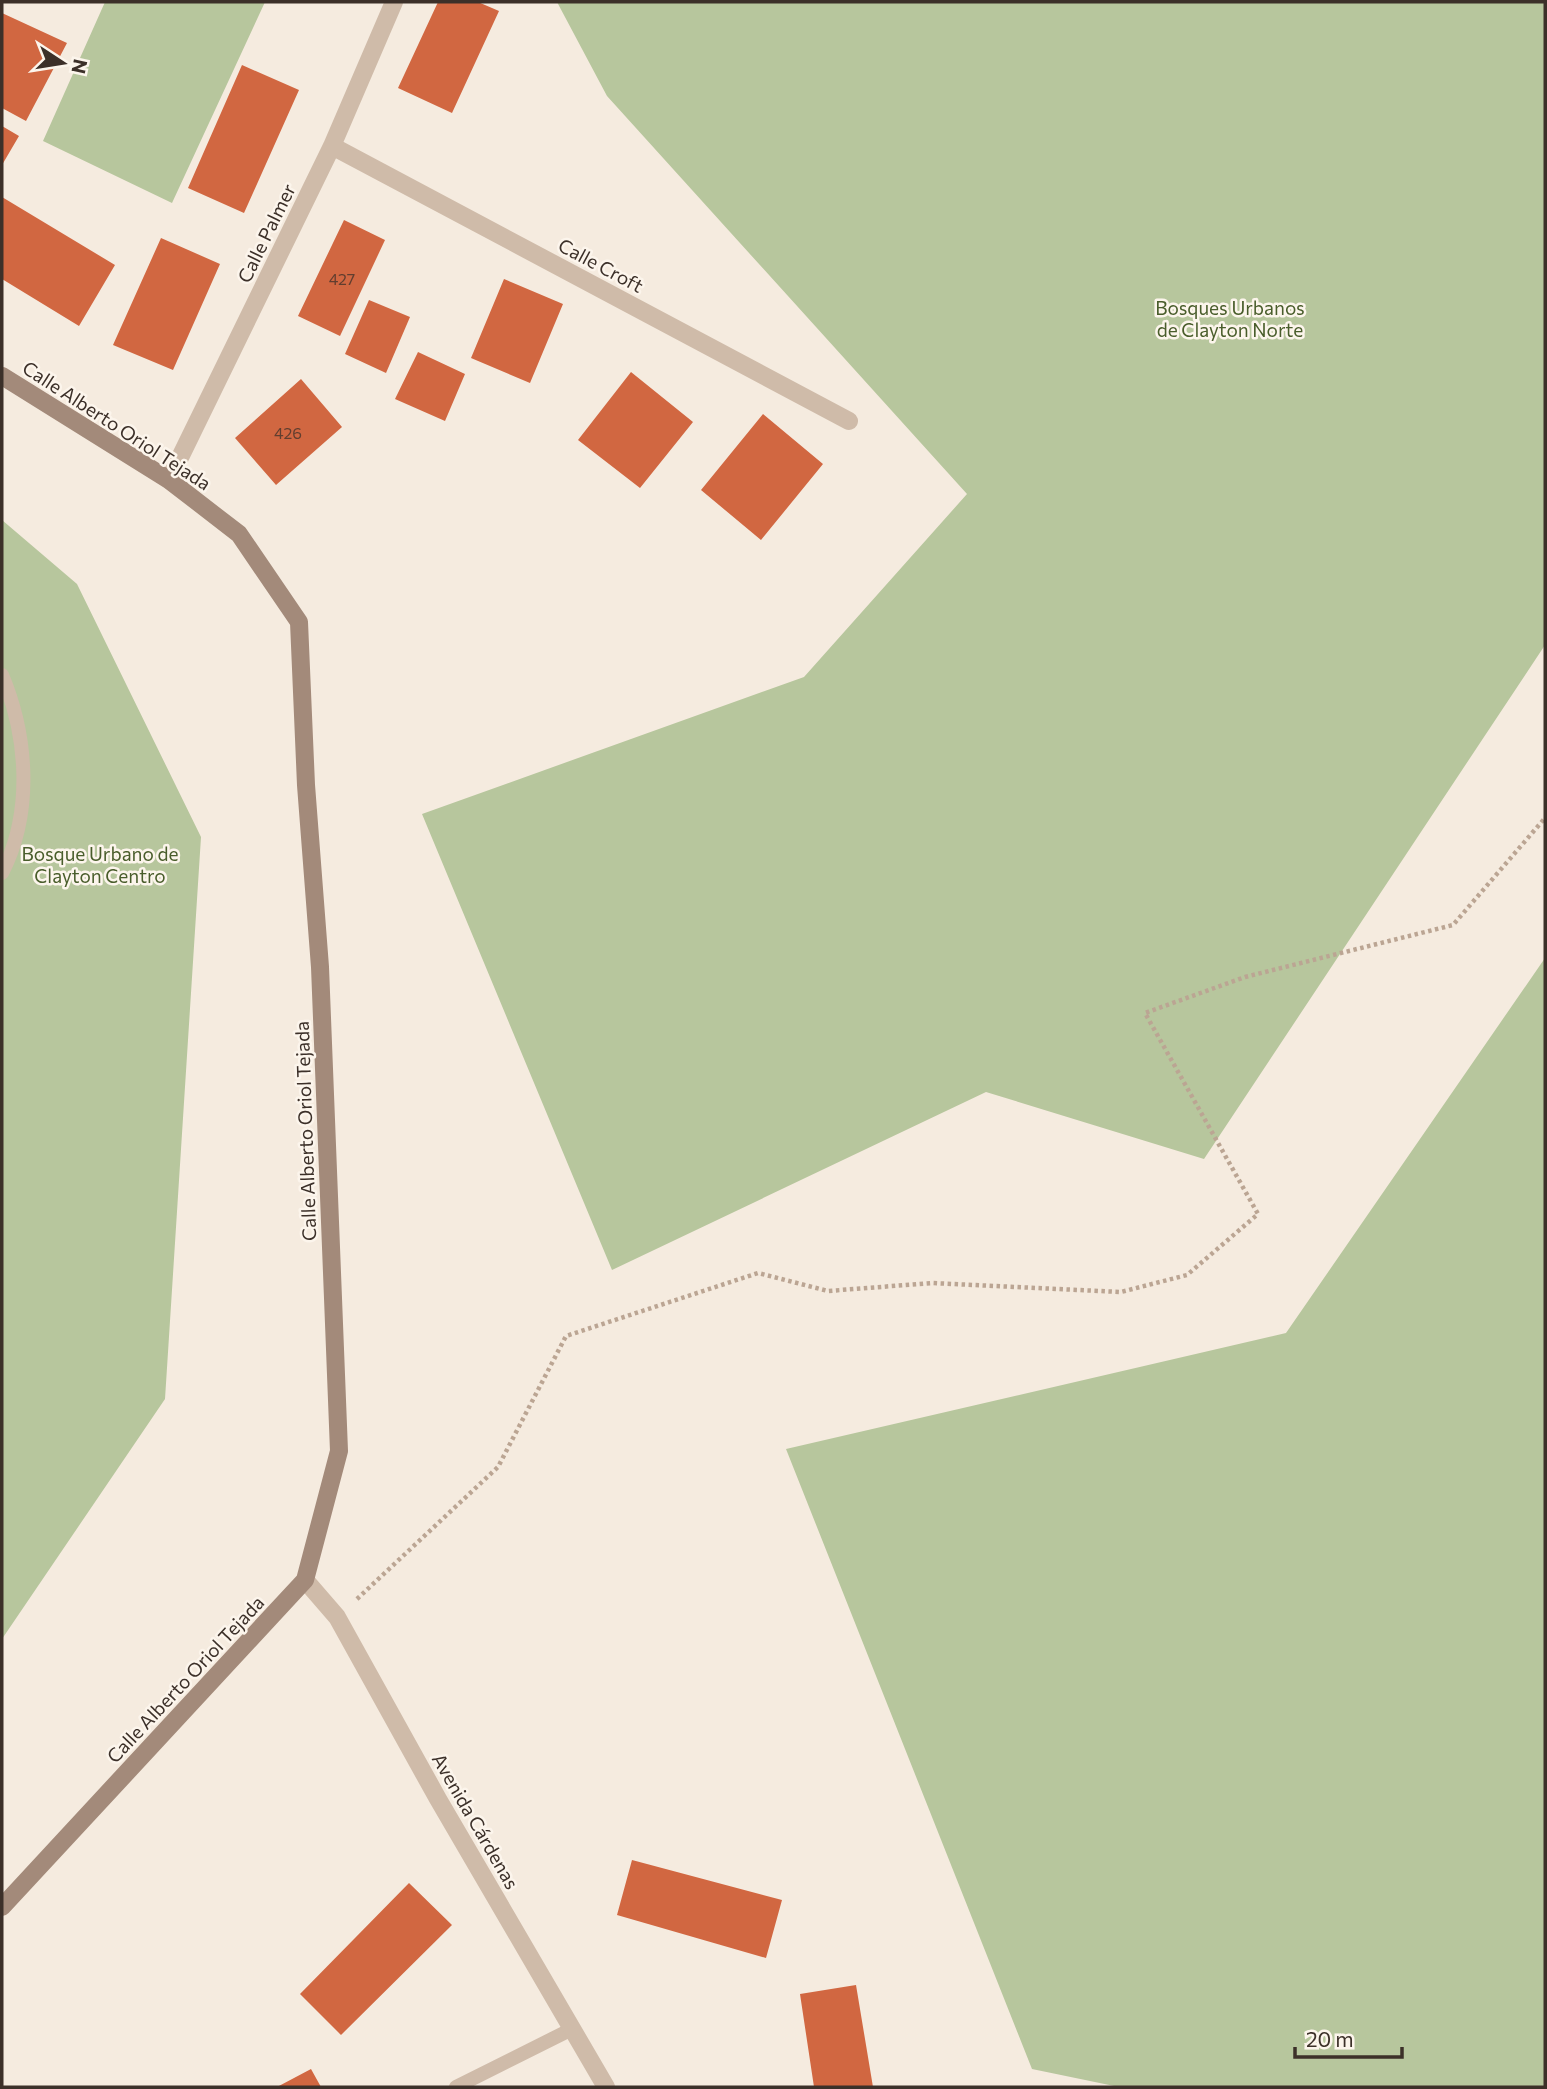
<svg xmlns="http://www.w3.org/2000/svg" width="1547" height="2089" viewBox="0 0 1547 2089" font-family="Commissioner,sans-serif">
	<rect width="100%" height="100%" fill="#f5ebdf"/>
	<path fill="#b7c69d" d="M105,2H265L172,203L43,141Z
		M557,2H1545V645L1204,1159L986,1092L612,1270L422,814L804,677L967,494L607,96Z
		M2,520L77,584L201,837L165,1399L2,1639Z
		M1545,958V2087H1119L1032,2069L786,1449L1286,1333Z"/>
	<path fill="#d16741" d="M438,2H478L499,11L452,113L398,88Z
		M2,13L67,43L26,121L2,108Z
		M242,65L299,90L244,213L188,188Z
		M2,126L19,136L2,165Z
		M2,197L115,265L79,326L2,279Z
		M344,220L385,240L340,336L298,316Z
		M161,238L220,264L173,370L113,345Z
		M504,279L563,304L530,383L471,358Z
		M369,300L410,317L386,373L345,354Z
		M418,352L465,374L445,421L395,399Z
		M631,372L693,422L640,488L578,440Z
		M301,379L342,427L276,485L235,438Z
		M763,414L823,464L761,540L701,490Z
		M632,1860L782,1900L766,1958L617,1915Z
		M409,1883L452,1925L341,2035L300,1994Z
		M856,1985L873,2087H814L800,1994Z
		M311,2069L321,2087H277Z"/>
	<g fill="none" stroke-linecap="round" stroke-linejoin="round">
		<path stroke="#bba593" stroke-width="4.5" stroke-dasharray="3.5 3.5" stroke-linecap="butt" d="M357,1599L498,1467L566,1336L758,1273L828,1291L932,1283L1121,1292L1187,1275L1258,1214L1145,1013L1245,977L1453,925L1545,818"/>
		<path stroke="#cfbba9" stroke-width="14" d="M2,675C28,737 33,813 2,873
			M456,2087L572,2029"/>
		<path stroke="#cfbba9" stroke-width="18" d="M332,146L849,421
			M169,480L332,146L394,2
			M305,1580L337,1617L438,1799L606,2087"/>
		<path stroke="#a38a7a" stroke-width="18" d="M2,376L169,480L239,534L299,622L306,785L320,967L339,1451L305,1580L2,1907"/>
	</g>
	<g text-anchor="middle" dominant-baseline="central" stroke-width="5" stroke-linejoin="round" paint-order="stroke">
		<g font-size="16" fill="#613e2f">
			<text x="342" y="278">427</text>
			<text x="288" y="432">426</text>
		</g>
		<g font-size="19" fill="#3c3029" stroke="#fcf5ec">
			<text transform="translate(266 233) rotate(-64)">Calle Palmer</text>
			<text transform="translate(601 265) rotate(28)">Calle Croft</text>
			<text transform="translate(117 425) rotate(33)">Calle Alberto Oriol Tejada</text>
			<text transform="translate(305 1131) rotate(-92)">Calle Alberto Oriol Tejada</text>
			<text transform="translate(185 1679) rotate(-47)">Calle Alberto Oriol Tejada</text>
			<text transform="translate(476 1821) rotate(60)">Avenida Cárdenas</text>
		</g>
		<g font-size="19" fill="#495d2b" stroke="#fcf5ec">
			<text x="1230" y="307">Bosques Urbanos<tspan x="1230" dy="22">de Clayton Norte</tspan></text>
			<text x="100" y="853">Bosque Urbano de<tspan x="100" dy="22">Clayton Centro</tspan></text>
		</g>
	</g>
	<rect width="1547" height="2089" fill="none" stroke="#3c3029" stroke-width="7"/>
	<g transform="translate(63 63) rotate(102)" stroke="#fcf5ec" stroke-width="5" paint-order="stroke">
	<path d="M0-5L12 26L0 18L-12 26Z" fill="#3c3029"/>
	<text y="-10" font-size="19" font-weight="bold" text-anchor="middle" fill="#3c3029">N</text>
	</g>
	<path d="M1295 2047v10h107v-10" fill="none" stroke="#3c3029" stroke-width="3.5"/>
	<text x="1306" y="2047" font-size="21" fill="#3c3029" stroke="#fcf5ec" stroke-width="5" paint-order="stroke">20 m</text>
</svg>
